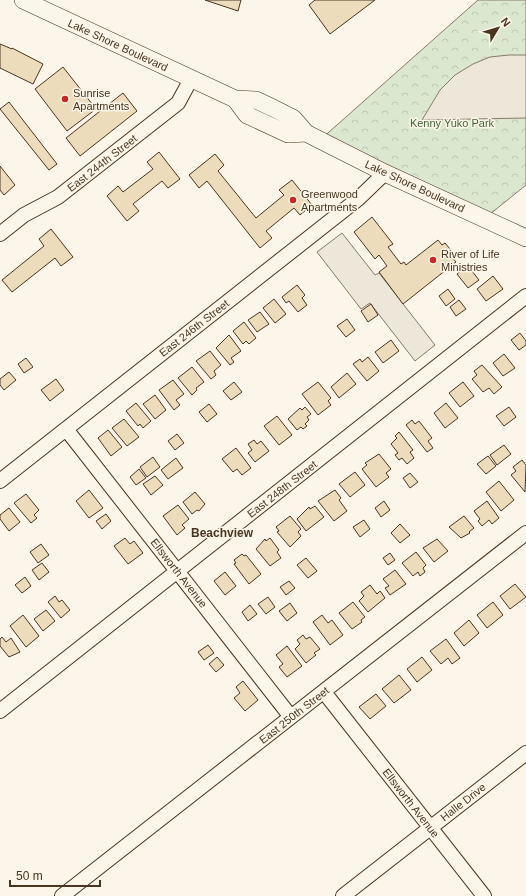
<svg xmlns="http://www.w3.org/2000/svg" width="526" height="896" viewBox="0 0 526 896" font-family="Arial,sans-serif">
	<defs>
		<pattern id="forest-crowns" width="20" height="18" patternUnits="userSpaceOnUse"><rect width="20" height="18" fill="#dce7d0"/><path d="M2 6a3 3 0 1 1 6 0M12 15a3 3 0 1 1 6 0" fill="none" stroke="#bec7b2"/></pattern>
	</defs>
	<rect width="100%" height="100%" fill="#fbf6e9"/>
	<path fill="url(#forest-crowns)" stroke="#887966" d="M478,0H526V185L484,219L320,140Z"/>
	<path fill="#ede7d9" stroke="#887966" d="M509,55H526V118L422,120L440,90L455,75L473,64L490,57Z
		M342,233L375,275L379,273L435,345L415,361L370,303L361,309L317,252Z"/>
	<path fill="#ecdcbc" stroke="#4a3520" d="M205,0H241L238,11Z
		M315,0H375L330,34L309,5Z
		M0,44L12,49V48L43,64L33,84L0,68Z
		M63,67L96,109L67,131L35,89Z
		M123,93L137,111L80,156L66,138Z
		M9,102L57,164L49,170L0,109Z
		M159,152L180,179L168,188L162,181L133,204L139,211L127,221L107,196L118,186L123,192L153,169L147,162Z
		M215,154L224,165L218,171L256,218L284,195L279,190L292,180L312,205L300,215L294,208L266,231L272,238L260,248L207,181L199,188L189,175Z
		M0,166L15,185L4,195L0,190Z
		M372,217L393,244L388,247L401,264L404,262L406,265L438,240L442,245L445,243L455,255L452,257L456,262L403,304L379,272L387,266L379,255L375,259L354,232Z
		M51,229L73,257L61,266L55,258L12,292L2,280L44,246L39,239Z
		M468,266L479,280L468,288L457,274Z
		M493,276L503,289L486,301L477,289Z
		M297,285L305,295L302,298L307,305L298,312L289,301L286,303L282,297Z
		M448,289L455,299L446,306L439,296Z
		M274,299L286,314L275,323L263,308Z
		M459,300L466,309L456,316L450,307Z
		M371,304L378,315L368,322L361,311Z
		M260,312L269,324L257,332L248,320Z
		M347,319L355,330L346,337L337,326Z
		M244,322L256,338L249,344L246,341L243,344L233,331Z
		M520,333L526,341V345L519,350L511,340Z
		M229,335L241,351L231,358L234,362L230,365L216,348Z
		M391,340L399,351L383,363L375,352Z
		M210,351L221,365L214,371L216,375L211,379L196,361Z
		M504,354L515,368L503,376L493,363Z
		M368,357L379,371L367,381L353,364L360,359L362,362Z
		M26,358L33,367L24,373L18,364Z
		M482,365L502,387L494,394L489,388L483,392L472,379L477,375L474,371Z
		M192,367L204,382L196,388L197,390L192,395L178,378Z
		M9,372L16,380L4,390L0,385V379Z
		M347,373L356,384L339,398L331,387Z
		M56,379L64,390L50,401L41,390Z
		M173,380L184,394L176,400L180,405L174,410L159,390Z
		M234,382L242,392L231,400L223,391Z
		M318,382L331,398L328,401L331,405L318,415L302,394Z
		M463,382L474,396L460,407L449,393Z
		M155,395L166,410L155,419L143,404Z
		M136,403L151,421L143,428L140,424L138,426L126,411Z
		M446,403L458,418L445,428L434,413Z
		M209,404L217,414L207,422L199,412Z
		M305,407L311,414L307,417L309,420L305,424L307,426L303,429L301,427L297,430L288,419L300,408L302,410Z
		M509,407L516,417L504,426L496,416Z
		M277,416L292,435L279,445L264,426Z
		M124,419L139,437L127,446L112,428Z
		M412,420L415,424L419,421L432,438L428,441L433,448L427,452L406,425Z
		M108,430L122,447L111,456L98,438Z
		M399,432L413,450L410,452L414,458L407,464L402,458L399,460L395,455L398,453L391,444L397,438L395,436Z
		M177,434L184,443L175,450L168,441Z
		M254,440L257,444L261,441L269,451L255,462L248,453L252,450L248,444Z
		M504,445L511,454L497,465L490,455Z
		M236,448L251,468L242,475L237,469L233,472L222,459Z
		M379,454L391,469L386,473L389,477L376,487L362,469L367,465L365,463Z
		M488,456L496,466L486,474L477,464Z
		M153,457L160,467L147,477L140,467Z
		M176,458L183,468L168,479L161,470Z
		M522,460L526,465L525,492L511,475L516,471L513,467Z
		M139,469L146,478L136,485L130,477Z
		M355,472L365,485L350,497L339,484Z
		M410,473L418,482L410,488L403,478Z
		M155,476L163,485L151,495L143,484Z
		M499,481L514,500L501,511L486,492Z
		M89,490L103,508L89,518L76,501Z
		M335,490L341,498L339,500L347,511L334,521L318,501Z
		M195,492L205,504L199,511L197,510L192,514L183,502Z
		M26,494L39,510L34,515L37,518L31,523L14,503Z
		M384,501L390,510L381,517L375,508Z
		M487,501L499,518L492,524L489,520L482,526L478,521L480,519L474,511Z
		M178,505L189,519L182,525L185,528L177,535L163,516Z
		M315,506L324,517L306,531L297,519L309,507L310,509Z
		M9,508L20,522L9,531L0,519V515Z
		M106,514L111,521L102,529L96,521Z
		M290,516L301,529L298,532L301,536L290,547L277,532L279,531L276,527Z
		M464,516L474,528L469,532L470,533L461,538L449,527Z
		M364,520L370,529L360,537L353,527Z
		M400,524L410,535L400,543L391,533Z
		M125,538L130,544L134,541L143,553L128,564L114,546Z
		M270,538L279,550L277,552L281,558L270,566L256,549L265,539L266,541Z
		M437,539L448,551L434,562L423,548Z
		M41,544L49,555L38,563L30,552Z
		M416,552L426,565L423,568L425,572L420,576L418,572L413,576L402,563Z
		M390,553L395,560L388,565L383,558Z
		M242,554L244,556L246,555L261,574L249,584L234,564L236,563L234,560Z
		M306,558L317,571L308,578L297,565Z
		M42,563L49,572L39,580L32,570Z
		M395,570L406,584L390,595L385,588L389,586L383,579Z
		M225,572L236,586L225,595L214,581Z
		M25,577L31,586L22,593L15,585Z
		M289,581L295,588L286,595L280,587Z
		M515,584L526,597L510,609L500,596Z
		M370,585L377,594L380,591L385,598L368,612L359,601L364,596L361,592Z
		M55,596L59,602L62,600L70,610L61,618L48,602Z
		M268,597L275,607L266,614L258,604Z
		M353,602L365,617L361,620L362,622L352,629L339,613Z
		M493,602L503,615L487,628L477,615Z
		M290,603L297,613L287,621L279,611Z
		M250,605L257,614L248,621L242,612Z
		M46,610L55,621L43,631L34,619Z
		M23,615L39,636L26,647L10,626Z
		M322,615L328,623L332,620L343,635L330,645L313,622Z
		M469,620L479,633L464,646L454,633Z
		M303,635L306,639L310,637L320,649L314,653L316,655L306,663L295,649L300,644L297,640Z
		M2,637L6,642L11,638L20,652L9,657L0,646V639Z
		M446,639L460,658L452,664L448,658L441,664L430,651Z
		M208,645L214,653L204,660L198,652Z
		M287,646L302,666L287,677L279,667L283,664L276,655Z
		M217,657L224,665L216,672L209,664Z
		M422,657L432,670L417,682L407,669Z
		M399,675L411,690L394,703L382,689Z
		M243,681L258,700L245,711L234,698L240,693L236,687Z
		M376,694L386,706L370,719L359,707Z"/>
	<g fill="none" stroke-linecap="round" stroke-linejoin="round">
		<defs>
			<path id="minor" d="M0,234L24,215L58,197L178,103L191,79
				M66,429L291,717
				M0,481L358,199L385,173
				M324,692L484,896
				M0,711L526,296
				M62,896L526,533
				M343,896L526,753"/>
			<path id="major" d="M23,0L235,99L256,100L273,108L293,118L306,133L385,173L526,238
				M235,99L247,115L288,134L306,133"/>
		</defs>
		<use href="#minor" stroke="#4a3520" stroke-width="16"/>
		<use href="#major" stroke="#4a3520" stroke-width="18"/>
		<use href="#minor" stroke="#fbf6e9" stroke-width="14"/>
		<use href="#major" stroke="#fbf6e9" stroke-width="17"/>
	</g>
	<g fill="#c62828" stroke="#fbf6e9" stroke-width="1.5">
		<circle cx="65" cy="99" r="4"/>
		<circle cx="293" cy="200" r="4"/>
		<circle cx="433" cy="260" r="4"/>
	</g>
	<g text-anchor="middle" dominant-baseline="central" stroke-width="3" stroke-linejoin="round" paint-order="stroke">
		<g font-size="11" fill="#4a3520" stroke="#fbf6e9">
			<text transform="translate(118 45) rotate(25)">Lake Shore Boulevard</text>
			<text transform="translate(102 163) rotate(-38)">East 244th Street</text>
			<text transform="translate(415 186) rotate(25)">Lake Shore Boulevard</text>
			<text transform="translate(194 328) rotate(-38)">East 246th Street</text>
			<text transform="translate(282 489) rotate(-38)">East 248th Street</text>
			<text transform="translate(179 573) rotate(52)">Ellsworth Avenue</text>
			<text transform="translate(294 715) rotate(-38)">East 250th Street</text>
			<text transform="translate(463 802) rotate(-38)">Halle Drive</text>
			<text transform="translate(411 803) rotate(52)">Ellsworth Avenue</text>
		</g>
		<g font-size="11" fill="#4a3520" stroke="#fbf6e9" text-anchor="start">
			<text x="73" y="93">Sunrise<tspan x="73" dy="13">Apartments</tspan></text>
			<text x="301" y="194">Greenwood<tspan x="301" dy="13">Apartments</tspan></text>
			<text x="441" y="254">River of Life<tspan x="441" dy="13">Ministries</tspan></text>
		</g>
		<g font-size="11" fill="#436837" stroke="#fbf6e9">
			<text x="452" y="123">Kenny Yuko Park</text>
		</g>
		<g font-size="12" font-weight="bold" fill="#4a3520" stroke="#fbf6e9">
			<text x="222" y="533">Beachview</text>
		</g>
	</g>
	<g transform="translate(498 28) rotate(52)" stroke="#fbf6e9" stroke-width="3" paint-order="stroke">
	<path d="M0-3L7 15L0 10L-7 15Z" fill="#4a3520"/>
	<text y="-6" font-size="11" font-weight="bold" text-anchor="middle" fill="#4a3520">N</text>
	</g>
	<path d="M10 880v6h90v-6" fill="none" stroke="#4a3520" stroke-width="2"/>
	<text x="16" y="880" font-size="12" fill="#4a3520" stroke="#fbf6e9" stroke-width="3" paint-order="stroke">50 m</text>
</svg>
